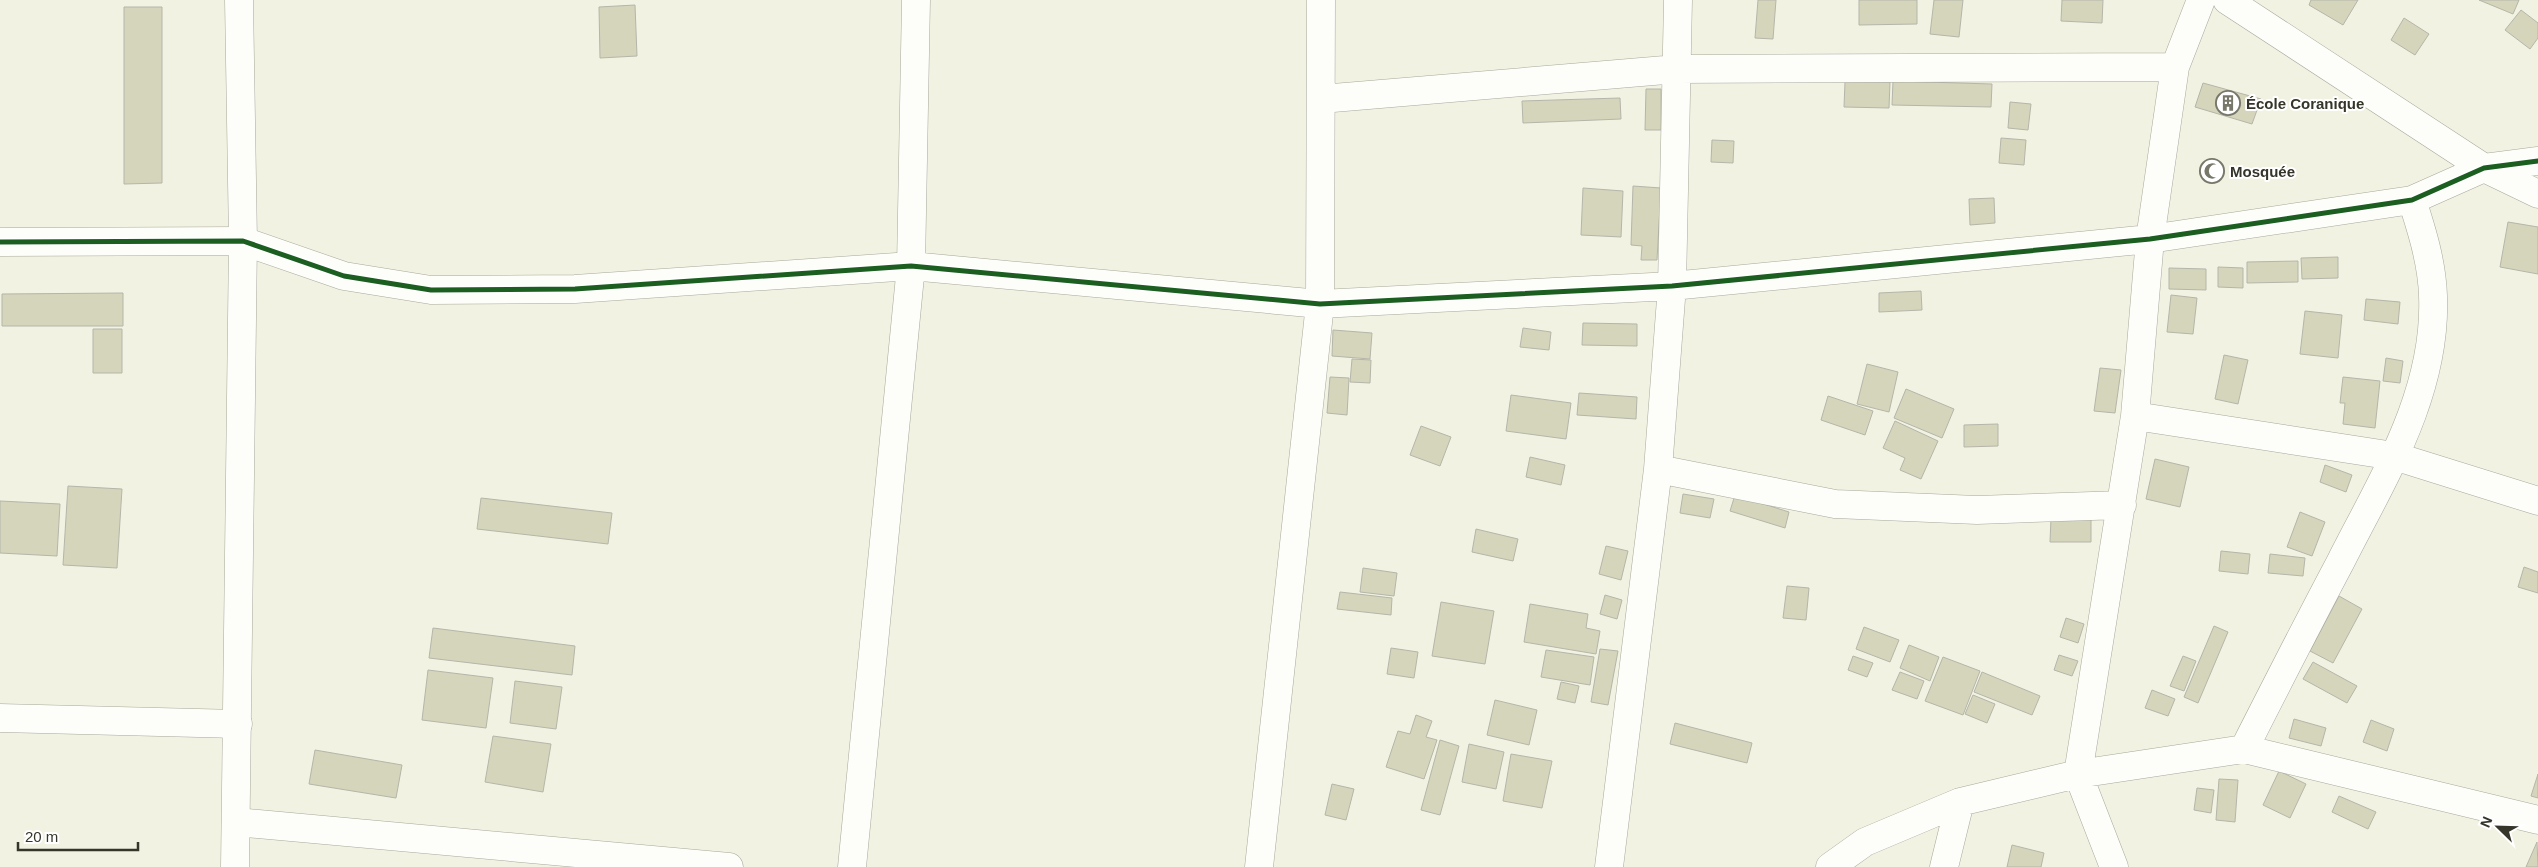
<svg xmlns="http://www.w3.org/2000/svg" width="2538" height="867" viewBox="0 0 2538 867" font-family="Arial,sans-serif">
	<rect width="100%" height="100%" fill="#f1f2e1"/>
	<path fill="#d5d5bc" stroke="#b5b6a9" d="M1758,0H1776L1773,39L1755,38Z
		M1859,0H1917V24L1859,25Z
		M1934,0H1963L1959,37L1930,34Z
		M2062,0H2103L2102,23L2061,21Z
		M2311,0H2358L2343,25L2309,5Z
		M2479,0H2519L2513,14Z
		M635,5L637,56L600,58L599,7Z
		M124,7H162V183L124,184Z
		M2521,10L2538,23V38L2530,49L2505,30Z
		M2404,18L2429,34L2415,55L2391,40Z
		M1893,81L1992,84L1991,107L1892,105Z
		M1845,82H1890L1889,108L1844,107Z
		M2203,83L2261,99L2252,124L2195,107Z
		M1646,89H1661V130H1645Z
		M1620,98L1621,119L1523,123L1522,101Z
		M2010,102L2031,104L2028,130L2008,128Z
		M2001,138L2026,140L2024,165L1999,163Z
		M1712,140L1734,141L1733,163L1711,162Z
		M1633,186L1661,188L1657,260H1641L1642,246L1631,245Z
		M1583,188L1623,191L1621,237L1581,235Z
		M1994,198L1995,223L1970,225L1969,199Z
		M2508,222L2538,227V274L2500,267Z
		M2338,257V278L2302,279L2301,258Z
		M2298,261V282L2247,283V262Z
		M2218,267L2243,268V288L2218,287Z
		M2169,268L2206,269V290L2169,289Z
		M1921,291L1922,310L1879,312V293Z
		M123,293V326H2V294Z
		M2171,295L2197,298L2193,334L2167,332Z
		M2366,299L2400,302L2398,324L2364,320Z
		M2305,311L2342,315L2338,358L2300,354Z
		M1583,323L1637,324V346L1582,345Z
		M1523,328L1551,332L1549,350L1520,347Z
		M93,329H122V373H93Z
		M1333,330L1372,333L1370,359L1332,356Z
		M2224,355L2248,360L2238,404L2215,399Z
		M2386,358L2403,361L2400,383L2383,381Z
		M1352,359L1371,360L1370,383L1350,382Z
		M1867,364L1898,372L1889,412L1857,404Z
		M2100,368L2121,370L2115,413L2094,411Z
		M1330,377L1349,378L1347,415L1327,413Z
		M2343,377L2380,381L2375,428L2343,424L2345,403H2340Z
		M1906,389L1954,409L1942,438L1894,418Z
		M1579,393L1637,397L1636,419L1577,415Z
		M1511,395L1571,403L1566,439L1506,431Z
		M1828,396L1873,411L1865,435L1821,420Z
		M1895,421L1938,441L1921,479L1900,470L1905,458L1883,448Z
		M1998,424V446L1964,447V425Z
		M1421,426L1451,437L1440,466L1410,455Z
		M1530,457L1565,465L1561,485L1526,477Z
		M2155,459L2189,467L2180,507L2146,499Z
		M2325,465L2352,475L2346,492L2320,482Z
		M68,486L122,489L117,568L63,565Z
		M1683,494L1714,499L1710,518L1680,513Z
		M1735,495L1789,512L1785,528L1730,511Z
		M481,498L612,513L608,544L477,529Z
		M0,501L60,504L57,556L0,553Z
		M2300,512L2325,522L2312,556L2287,547Z
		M2091,517V542H2050L2051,518Z
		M1476,529L1518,539L1513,561L1472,552Z
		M1606,546L1628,551L1621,580L1599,574Z
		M2221,551L2250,554L2248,574L2219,571Z
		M2270,554L2305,558L2303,576L2268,573Z
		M2524,567L2538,572V593L2518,587Z
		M1363,568L1397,573L1394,596L1360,592Z
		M1787,586L1809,588L1806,620L1783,618Z
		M1340,592L1392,598L1391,615L1337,609Z
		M1605,595L1622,600L1617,619L1600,614Z
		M2339,596L2362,609L2333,663L2310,651Z
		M1441,602L1494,611L1485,664L1432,656Z
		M1530,604L1588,614L1586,628L1600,631L1596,654L1524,642Z
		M2066,618L2084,624L2078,643L2060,637Z
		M2214,626L2228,632L2198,703L2184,697Z
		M1864,627L1899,640L1890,662L1856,649Z
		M433,628L575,646L572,675L429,658Z
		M1909,645L1939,657L1930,681L1900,668Z
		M1391,648L1418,652L1414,678L1387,674Z
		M1600,649L1618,651L1608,705L1591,702Z
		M1546,650L1594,657L1590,685L1541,677Z
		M2059,655L2078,661L2072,676L2054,670Z
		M1853,656L1873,663L1867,677L1848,670Z
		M2183,656L2196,661L2184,691L2170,686Z
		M1943,657L1980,671L1963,715L1925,701Z
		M2313,662L2357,686L2347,703L2303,679Z
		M428,670L493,678L486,728L422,720Z
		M1900,672L1924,681L1917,699L1892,690Z
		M1982,672L2040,696L2032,715L1974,692Z
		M515,681L562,687L556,729L510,723Z
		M1561,682L1579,686L1575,703L1557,699Z
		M2152,690L2175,699L2168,716L2145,708Z
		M1973,695L1995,704L1987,723L1965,714Z
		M1495,700L1537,710L1529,745L1487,735Z
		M1416,715L1432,721L1426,737L1437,740L1424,779L1386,767L1398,731L1410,734Z
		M2294,719L2326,728L2321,746L2289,738Z
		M2371,720L2394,729L2387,751L2363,742Z
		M1675,723L1752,743L1747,763L1670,744Z
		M493,736L551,744L543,792L485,782Z
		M1440,740L1459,746L1440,815L1421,810Z
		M1469,744L1504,752L1496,789L1462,782Z
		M315,750L402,765L396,798L309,784Z
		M1511,754L1552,761L1542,808L1503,801Z
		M2279,771L2306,784L2290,818L2263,805Z
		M2538,774V798L2531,796Z
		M2219,779L2238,780L2235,822L2216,820Z
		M1332,784L1354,789L1346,820L1325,815Z
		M2197,788L2214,790L2211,813L2194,810Z
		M2339,796L2376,812L2368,829L2332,812Z
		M2537,842L2538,867H2526Z
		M2012,845L2044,853L2041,867H2007Z"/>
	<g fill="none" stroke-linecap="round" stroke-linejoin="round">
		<defs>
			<path id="minor" d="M2227,0L2484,168L2538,194
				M1321,99L1677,69L2175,67
				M0,242L243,241L344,276L431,290L575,289L911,266L1320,304L1672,286L2150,239L2412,200L2484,168L2538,161
				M2135,416L2394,456L2538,501
				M1658,469L1835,504L1977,510L2122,505
				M0,718L238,724
				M2244,749C2276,686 2308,623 2341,561C2383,478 2437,393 2433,296C2432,263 2422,231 2412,200
				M236,822L729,867
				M852,867L911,266L916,0
				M1259,867L1320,304L1321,0
				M1609,867L1658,469L1672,286L1678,0
				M1830,867L1865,842L1960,802L2078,774L2244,749L2538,820
				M1944,867L1960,802
				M2114,867L2078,774L2135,416L2150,239L2175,67L2201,0"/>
			<path id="highway" d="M235,867L243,241L239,0"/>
		</defs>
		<use href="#minor" stroke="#a8a99c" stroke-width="29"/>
		<use href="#highway" stroke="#a8a99c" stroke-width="29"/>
		<use href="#minor" stroke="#fdfdfa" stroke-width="28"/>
		<use href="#highway" stroke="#fdfdfa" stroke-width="28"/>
		<defs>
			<path id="cycleway" d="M0,242L243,241L344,276L431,290L575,289L911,266L1320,304L1672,286L2150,239L2412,200L2484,168L2538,161"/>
		</defs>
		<use href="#cycleway" stroke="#fff" stroke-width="8"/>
		<use href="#cycleway" stroke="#1b5e20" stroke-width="5"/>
	</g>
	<defs>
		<symbol id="building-ring" viewBox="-11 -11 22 22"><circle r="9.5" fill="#fff" stroke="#77776a" stroke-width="1.5"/><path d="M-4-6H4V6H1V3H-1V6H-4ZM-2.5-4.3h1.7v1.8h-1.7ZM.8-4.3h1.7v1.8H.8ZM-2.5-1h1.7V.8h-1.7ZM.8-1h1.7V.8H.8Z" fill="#77776a"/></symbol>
		<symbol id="mosque-ring" viewBox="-11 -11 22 22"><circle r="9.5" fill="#fff" stroke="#77776a" stroke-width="1.5"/><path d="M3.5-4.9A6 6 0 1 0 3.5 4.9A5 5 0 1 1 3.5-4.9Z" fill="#77776a"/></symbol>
	</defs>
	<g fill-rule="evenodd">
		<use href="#building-ring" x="2214" y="89" width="28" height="28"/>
		<use href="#mosque-ring" x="2198" y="157" width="28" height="28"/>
	</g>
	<g text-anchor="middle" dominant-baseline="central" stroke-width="4" stroke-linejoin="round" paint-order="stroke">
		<g font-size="15" font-weight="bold" fill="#35352a" stroke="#fff" text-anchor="start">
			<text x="2246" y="103">École Coranique</text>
			<text x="2230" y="171">Mosquée</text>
		</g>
	</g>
	<g transform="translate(2498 827) rotate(293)" stroke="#ffffff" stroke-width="4" paint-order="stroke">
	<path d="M0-4L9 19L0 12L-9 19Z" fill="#35352a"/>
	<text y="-8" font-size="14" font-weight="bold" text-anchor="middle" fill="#35352a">N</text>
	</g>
	<path d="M18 842v8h120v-8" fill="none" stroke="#35352a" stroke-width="2.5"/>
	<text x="25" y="842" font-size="15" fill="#35352a" stroke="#ffffff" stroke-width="4" paint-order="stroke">20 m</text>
</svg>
